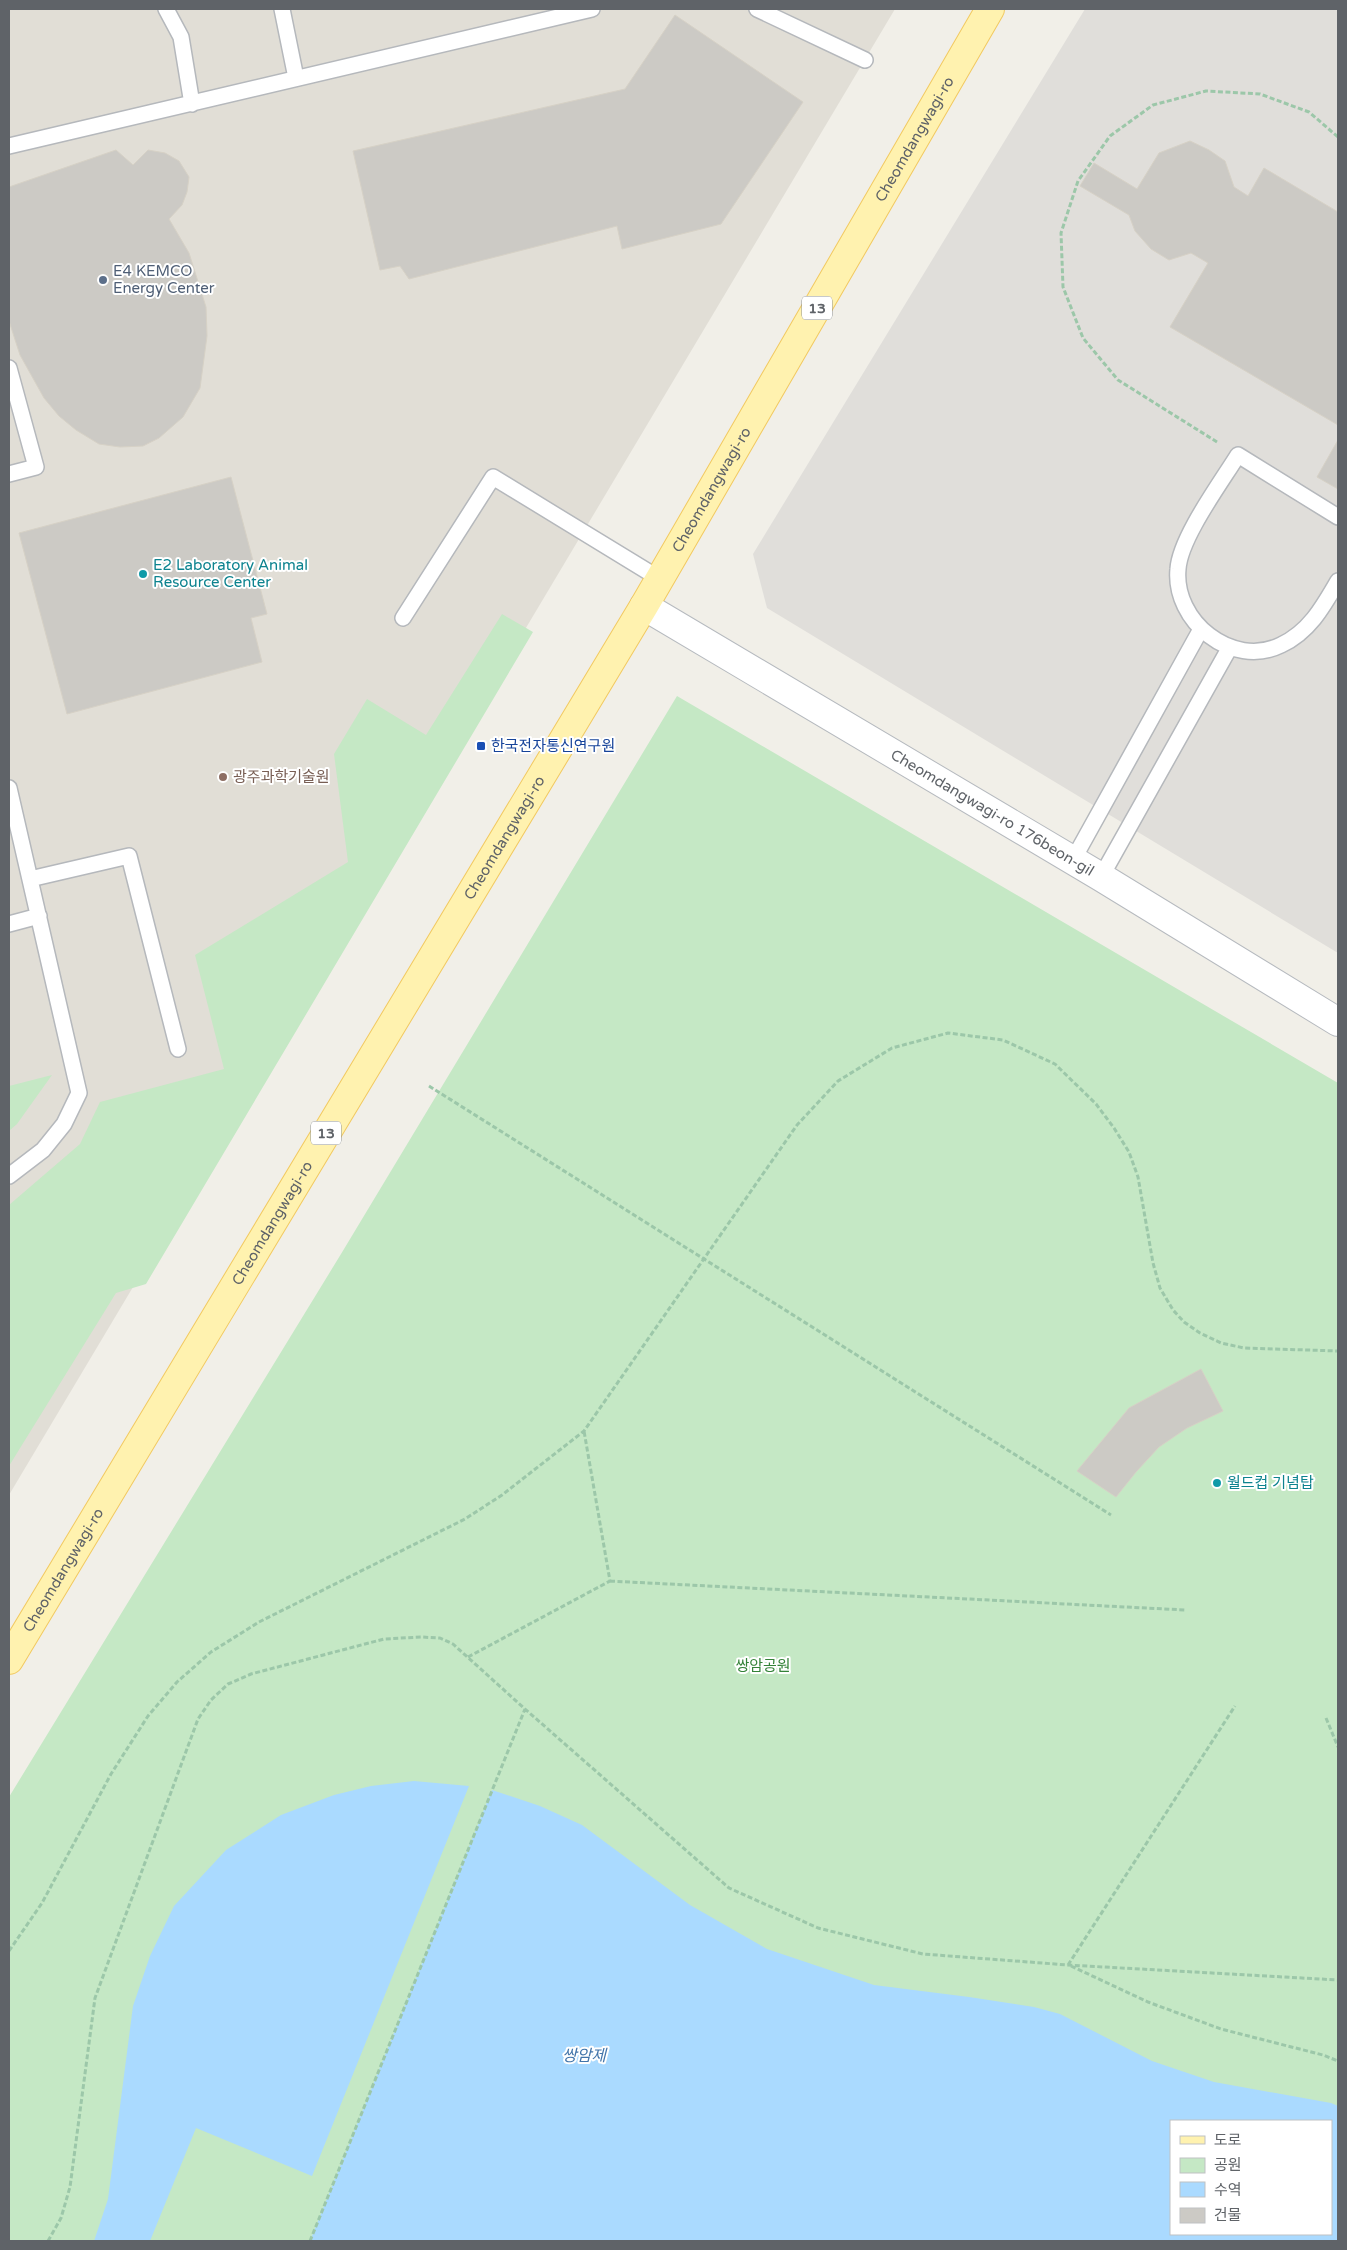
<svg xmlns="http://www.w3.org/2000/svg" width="1347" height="2250" viewBox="0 0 1347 2250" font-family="'Varela Round','Noto Sans KR',sans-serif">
	<rect width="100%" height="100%" fill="#f1efe8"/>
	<path fill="#e0deda" d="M1085,9H1338V953L767,608L753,554Z"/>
	<path fill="#e1ded6" d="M9,9H895L9,1495Z"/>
	<path fill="#c5e8c5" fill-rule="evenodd" d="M502,614L533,632L146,1284L116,1293L9,1466V1205L80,1144L100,1102L224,1069L195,955L348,862L334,754L367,699L426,735Z
		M677,696L1338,1083V2241H9V1797L341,1254ZM1171,2121H1331V2234H1171Z
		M52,1075L17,1124L9,1131V1086Z"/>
	<path fill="#aadaff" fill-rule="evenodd" d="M414,1781L469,1786L312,2176L196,2128L150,2241H94L108,2199L133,2006L150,1956L174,1906L226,1850L281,1815L334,1795L371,1786Z
		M492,1790L540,1806L582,1825L690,1905L767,1949L874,1985L969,1997L1034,2007L1060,2014L1152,2061L1214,2082L1331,2103L1338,2106V2241H310ZM1171,2121H1331V2234H1171Z"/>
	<path fill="#cccac5" stroke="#d6d1c6" d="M675,15L803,102L721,224L622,249L617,226L409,279L400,266L380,270L353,151L625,89Z
		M1190,141L1209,150L1225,161L1234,187L1248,196L1264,168L1338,212V425L1170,327L1208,263L1191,253L1169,260L1151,249L1135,231L1129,215L1080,186L1094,163L1137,189L1159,153Z
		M116,150L133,165L148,150L165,153L179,161L189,177L187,192L182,205L169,219L189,253L206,307L207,336L200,388L183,417L159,438L143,446L120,447L99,444L76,430L59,416L44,398L20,355L9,321V187Z
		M1338,440V489L1317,477Z
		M231,477L267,614L251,618L262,662L67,714L19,533Z
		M1201,1369L1223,1411L1187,1428L1159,1447L1136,1472L1116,1497L1077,1471L1129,1408Z"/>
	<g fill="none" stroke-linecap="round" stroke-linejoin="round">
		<defs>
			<path id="lane" d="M166,9L181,37L192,104
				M282,9L296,78
				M757,9L865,60
				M9,146L592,9
				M9,368L36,467L9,474
				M1338,517L1238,455C1220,484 1180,538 1178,569C1173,621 1232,669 1281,645C1309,632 1323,607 1338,581
				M403,618L493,477L660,579
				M9,788L79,1093L64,1124L43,1150L9,1176
				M1073,860L1201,629
				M1101,877L1230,647
				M30,879L129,856L178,1049
				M9,924L39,916"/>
			<g id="secondary">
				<path id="s1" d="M644,606L1101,877L1338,1022"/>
			</g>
			<g id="primary">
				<path id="s2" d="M9,1660L644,606L990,9"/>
			</g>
		</defs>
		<use href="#lane" stroke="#b5b8bc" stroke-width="18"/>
		<use href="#secondary" stroke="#b6babf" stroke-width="30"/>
		<use href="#primary" stroke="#f2c960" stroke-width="30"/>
		<path stroke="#9cc7a9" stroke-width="3" stroke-dasharray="5 2.5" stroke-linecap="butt" d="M1217,442L1118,380L1083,338L1063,287L1061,233L1078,181L1110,136L1153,105L1206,91L1260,94L1309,112L1338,137
			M429,1086L1111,1515
			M610,1581L1186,1610
			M468,1657L610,1581L584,1431
			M1326,1718L1338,1747
			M9,1951L42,1903L111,1774L148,1716L177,1682L211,1652L259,1622L465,1519L502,1495L584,1431L797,1125L838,1081L892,1048L948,1033L1003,1040L1055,1064L1096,1104L1114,1128L1129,1152L1138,1177L1153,1263L1160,1288L1173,1310L1184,1322L1200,1333L1221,1343L1244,1348L1338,1351
			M1068,1965L1235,1706
			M1071,1966L1148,2002L1221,2029L1323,2055L1338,2061
			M48,2241L61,2218L70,2187L95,1998L198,1719L211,1700L228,1684L251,1674L384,1639L421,1637L440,1638L453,1644L525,1709L729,1888L818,1928L923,1954L1068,1965L1338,1980
			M310,2241L525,1709"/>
		<use href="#lane" stroke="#fff" stroke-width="15"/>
		<use href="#secondary" stroke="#fff" stroke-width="28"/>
		<use href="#primary" stroke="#fff2af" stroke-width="28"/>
	</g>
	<circle fill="#5c6f8a" stroke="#fff" stroke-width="2" cx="103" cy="280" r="5"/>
	<g fill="#0f9aa8" stroke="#fff" stroke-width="2">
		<circle cx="143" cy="574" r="5"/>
		<circle cx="1217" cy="1483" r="5"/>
	</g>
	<rect fill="#1a4fb4" stroke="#fff" stroke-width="2" x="476" y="741" width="10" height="10" rx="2.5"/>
	<circle fill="#8d6e63" stroke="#fff" stroke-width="2" cx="223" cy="777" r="5"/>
	<g text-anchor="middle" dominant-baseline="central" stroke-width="4" stroke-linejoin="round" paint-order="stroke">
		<g fill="#fff" stroke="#8f9295" stroke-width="1">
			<rect x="802" y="296.5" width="30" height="23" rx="4"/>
			<rect x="311" y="1121.5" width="30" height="23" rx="4"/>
		</g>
		<g font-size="14" font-weight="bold" fill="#5f6368">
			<text x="817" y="308">13</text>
			<text x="326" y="1133">13</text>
		</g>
		<g font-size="15" fill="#5f6368" stroke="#fff">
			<text stroke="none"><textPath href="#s2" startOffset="1770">Cheomdangwagi-ro</textPath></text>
			<text stroke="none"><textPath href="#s2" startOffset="1365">Cheomdangwagi-ro</textPath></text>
			<text stroke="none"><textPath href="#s1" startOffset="405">Cheomdangwagi-ro 176beon-gil</textPath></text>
			<text stroke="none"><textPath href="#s2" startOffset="960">Cheomdangwagi-ro</textPath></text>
			<text stroke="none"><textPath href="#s2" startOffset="510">Cheomdangwagi-ro</textPath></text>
			<text stroke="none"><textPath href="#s2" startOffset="105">Cheomdangwagi-ro</textPath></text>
		</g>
		<g font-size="15" fill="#4e5e75" stroke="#fff" text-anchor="start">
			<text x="113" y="271">E4 KEMCO<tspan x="113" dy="17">Energy Center</tspan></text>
		</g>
		<g font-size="15" fill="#0d838f" stroke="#fff" text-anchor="start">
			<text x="153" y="565">E2 Laboratory Animal<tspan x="153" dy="17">Resource Center</tspan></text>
			<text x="1227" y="1483">월드컵 기념탑</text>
		</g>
		<g font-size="15" fill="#164399" stroke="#fff" text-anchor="start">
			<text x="491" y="746">한국전자통신연구원</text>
		</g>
		<g font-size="15" fill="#785e54" stroke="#fff" text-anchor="start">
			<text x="233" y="777">광주과학기술원</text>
		</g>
		<g font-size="15" fill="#348238" stroke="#fff">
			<text x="763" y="1666">쌍암공원</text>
		</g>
		<g font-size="16" font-style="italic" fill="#4174aa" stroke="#fff">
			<text x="584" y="2056">쌍암제</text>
		</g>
	</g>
	<rect width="1347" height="2250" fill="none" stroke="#5f6368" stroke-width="20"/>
	<rect x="1170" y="2120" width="162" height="115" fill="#ffffff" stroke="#bfc1c3"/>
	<rect x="1180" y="2136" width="25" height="8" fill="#fff2af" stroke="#bfc1c3"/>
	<text x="1214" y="2145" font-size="15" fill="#5f6368">도로</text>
	<rect x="1180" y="2158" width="25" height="15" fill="#c5e8c5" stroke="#bfc1c3"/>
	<text x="1214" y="2170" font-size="15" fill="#5f6368">공원</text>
	<rect x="1180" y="2182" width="25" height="15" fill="#aadaff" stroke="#bfc1c3"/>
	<text x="1214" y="2195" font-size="15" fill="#5f6368">수역</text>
	<rect x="1180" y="2208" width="25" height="15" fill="#cccac5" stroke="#bfc1c3"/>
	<text x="1214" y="2220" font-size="15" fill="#5f6368">건물</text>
</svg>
